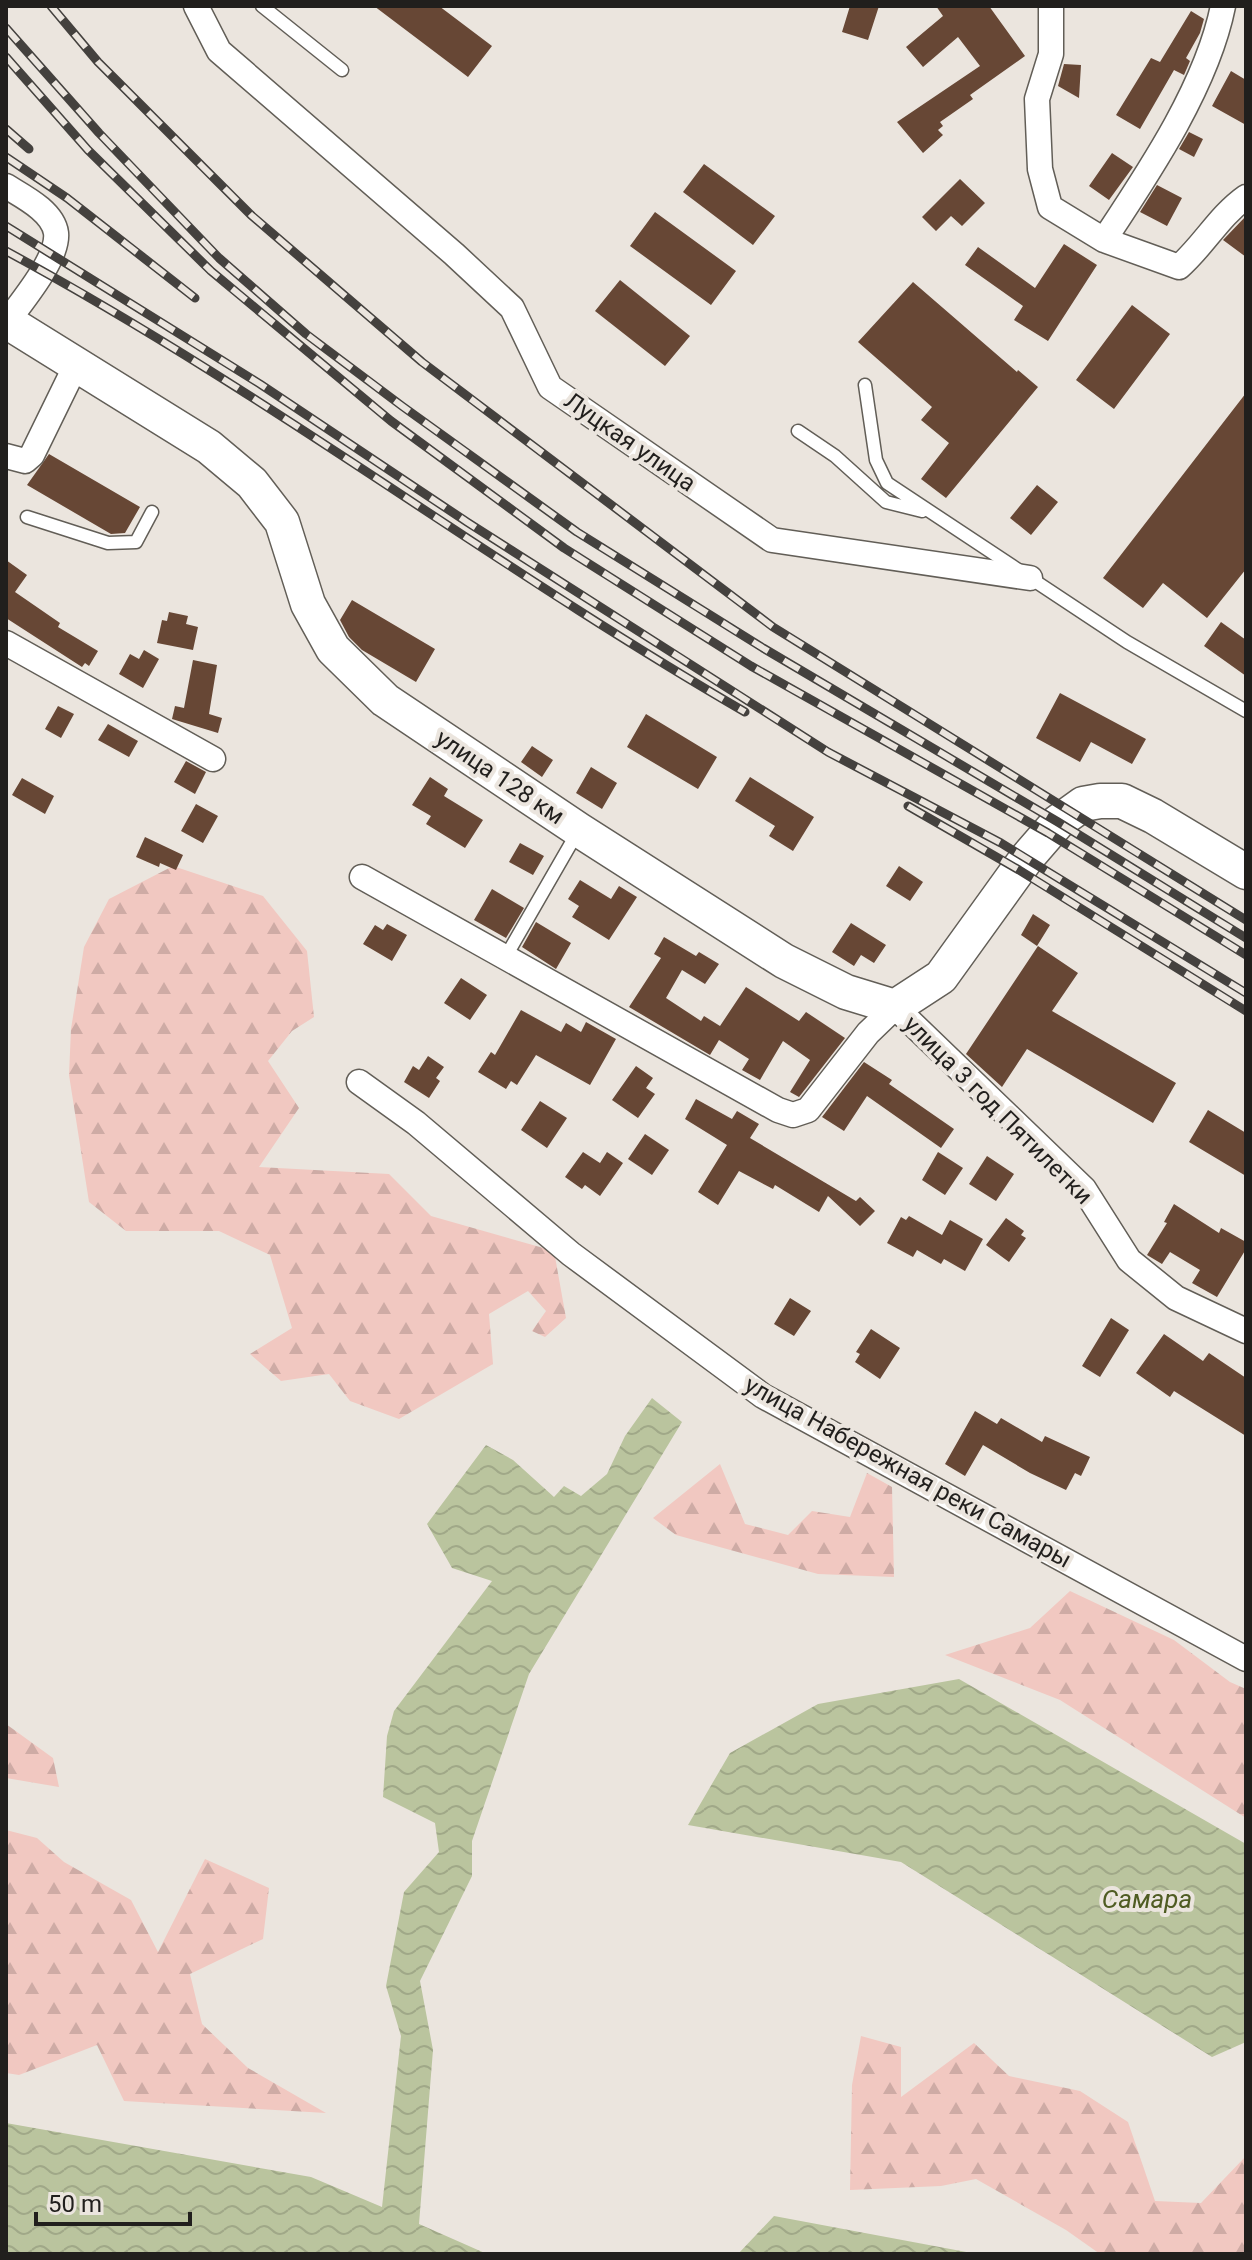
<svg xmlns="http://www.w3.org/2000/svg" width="1252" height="2260" viewBox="0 0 1252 2260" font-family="Roboto,sans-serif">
	<defs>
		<pattern id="forest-firs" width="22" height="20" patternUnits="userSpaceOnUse" patternTransform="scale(2)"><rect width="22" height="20" fill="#f1c8c1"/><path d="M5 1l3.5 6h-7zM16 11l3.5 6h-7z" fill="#ceaba5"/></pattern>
		<pattern id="water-waves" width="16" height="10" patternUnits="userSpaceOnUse" patternTransform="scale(2)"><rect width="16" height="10" fill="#bac49e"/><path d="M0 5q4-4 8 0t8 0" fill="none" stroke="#a0a888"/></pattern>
	</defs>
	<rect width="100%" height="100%" fill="#ebe5de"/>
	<path fill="url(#forest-firs)" d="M173,866L263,896L307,951L314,1017L292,1031L268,1061L299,1108L259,1167L389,1174L431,1216L554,1251L566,1318L545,1337L532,1331L546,1311L528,1291L489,1314L493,1364L399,1419L350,1401L329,1374L281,1381L250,1354L292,1328L270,1255L219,1231H126L89,1202L69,1075L71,1029L84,947L109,899Z
		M720,1464L745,1524L788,1535L812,1511L850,1517L867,1473L892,1487L894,1577L818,1574L676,1535L653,1518Z
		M1070,1591L1174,1640L1230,1682L1246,1689V1818L1060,1700L945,1655L1030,1628Z
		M6,1724L53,1758L59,1787L6,1778Z
		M6,1830L37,1838L64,1862L131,1900L158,1952L205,1859L269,1888L263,1939L190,1974L202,2024L248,2068L326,2113L124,2101L97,2045L19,2075L6,2073Z
		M861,2036L901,2047V2097L974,2043L1009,2076L1080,2091L1128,2122L1155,2201L1201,2203L1246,2156V2254H1100L1066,2230L976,2179L941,2186L850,2190L852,2085Z"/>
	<path fill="url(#water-waves)" d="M652,1398L682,1422L529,1674L472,1841V1876L420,1981L433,2050L419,2224L487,2254H6V2123L311,2177L382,2207L401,2036L386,1986L404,1892L439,1852L435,1823L383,1797L387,1736L394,1711L492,1581L452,1568L427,1524L486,1445L513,1460L554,1497L564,1486L581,1496L607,1474L625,1436Z
		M959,1679L1246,1844V2042L1212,2057L901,1862L688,1825L730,1753L818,1704Z
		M774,2216L977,2254H738Z"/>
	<path fill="#674735" d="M374,6H439L492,46L468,77Z
		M850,6H879L868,40L842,32Z
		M936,6H989L1025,56L970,95L973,99L940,122L943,126L938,130L943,135L923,153L897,122L980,66L958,37L923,67L906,47L943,16Z
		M1191,11L1204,19L1200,33L1186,58L1190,61L1184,75L1174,70L1140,129L1116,115L1151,58L1160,62Z
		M1064,64L1081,65L1079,98L1058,86Z
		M1231,71L1246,80V125L1212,106Z
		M1189,132L1203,139L1194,157L1179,149Z
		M1112,153L1133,167L1109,200L1089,186Z
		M704,164L775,216L753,245L683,192Z
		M960,179L985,203L962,226L951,216L936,231L922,217Z
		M1157,185L1182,198L1167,226L1140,212Z
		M655,212L736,271L711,305L630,246Z
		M1246,216V257L1223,240Z
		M1064,244L1097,265L1048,341L1014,320L1023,306L965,265L978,247L1035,288Z
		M620,280L690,336L665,366L595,311Z
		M913,282L1017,372L1018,370L1038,387L946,498L921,479L949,443L921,420L932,407L858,342Z
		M1132,305L1170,334L1114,409L1076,380Z
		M1246,393V569L1207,618L1163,583L1143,608L1103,578Z
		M49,454L140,507L125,533L111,534L27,485Z
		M1037,485L1058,502L1031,535L1010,518Z
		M6,560L27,575L15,592L60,623L58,627L98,651L89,666L85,663L82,667L6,618Z
		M352,600L435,649L416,682L362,650L349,637L340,620Z
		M169,612L188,616L186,624L198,627L193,650L157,643L162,620L167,621Z
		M1221,622L1246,640V676L1204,646Z
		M144,650L159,659L143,688L119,674L130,654L139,659Z
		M193,660L217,665L209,714L222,718L218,733L172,719L175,706L184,708Z
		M1060,693L1146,739L1132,764L1091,742L1080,762L1036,738Z
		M58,706L74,714L61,738L45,729Z
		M646,714L717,757L698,789L627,747Z
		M108,724L138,741L129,757L98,740Z
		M532,746L553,760L542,777L521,762Z
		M186,761L206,772L195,794L174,782Z
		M591,767L617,783L602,809L576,793Z
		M430,777L448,789L444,796L483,820L465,848L426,824L431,816L412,805Z
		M750,777L814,817L793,851L769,836L775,826L735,801Z
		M22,778L54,796L45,814L12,795Z
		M196,804L218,816L203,843L181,831Z
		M145,837L183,855L176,870L160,863L159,867L136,857Z
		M520,843L544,856L533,875L509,862Z
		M899,866L923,882L910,901L886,886Z
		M580,880L611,899L619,886L637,897L609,940L572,917L579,906L568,899Z
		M492,889L524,908L506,938L474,920Z
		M1033,914L1050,925L1037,946L1021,935Z
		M536,922L571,943L556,969L522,947Z
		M851,923L886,945L874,963L861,955L854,966L832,952Z
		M387,924L407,935L392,961L363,944L375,925L383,930Z
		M664,937L696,956L699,952L719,964L705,984L682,970L666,998L701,1021L704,1016L720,1026L746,987L799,1021L806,1012L845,1038L799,1097L790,1092L810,1060L783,1041L760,1080L742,1070L749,1059L719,1040L710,1055L629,1007L661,958L654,954Z
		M1038,946L1078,973L1052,1011L1176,1083L1153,1123L1027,1049L1002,1087L966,1054Z
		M461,978L487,995L470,1020L444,1003Z
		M521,1010L561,1032L566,1023L581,1032L586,1022L616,1039L590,1085L536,1055L517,1085L511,1081L506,1089L478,1072L491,1052L495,1055Z
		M428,1056L444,1067L436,1078L440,1081L429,1098L404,1082L413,1066L419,1070Z
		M864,1062L892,1080L889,1084L954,1129L941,1148L867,1096L844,1131L822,1117Z
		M636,1066L653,1078L646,1088L655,1094L638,1118L612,1100Z
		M696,1099L732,1119L737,1111L759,1124L750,1138L856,1201L860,1197L875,1211L860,1226L828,1196L819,1212L775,1185L773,1189L739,1171L718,1205L698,1192L727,1145L685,1119Z
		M540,1101L567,1118L547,1148L521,1130Z
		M1208,1110L1246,1133V1176L1189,1142Z
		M645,1134L669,1150L652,1175L628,1159Z
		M583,1152L600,1163L607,1152L623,1163L600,1196L585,1185L582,1189L565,1177Z
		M938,1152L963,1168L945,1195L922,1180Z
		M987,1156L1014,1174L996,1201L969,1184Z
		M1174,1204L1219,1233L1221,1228L1246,1242V1249L1217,1297L1192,1283L1200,1270L1170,1252L1162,1264L1147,1255L1167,1223L1164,1222Z
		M909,1216L942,1235L950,1220L983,1239L965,1271L944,1259L941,1264L917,1250L913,1257L887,1243L901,1217L906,1220Z
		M1006,1218L1024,1231L1021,1235L1026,1238L1009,1262L986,1245Z
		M790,1298L811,1311L794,1336L774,1324Z
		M1111,1318L1129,1330L1100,1377L1082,1366Z
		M871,1329L900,1348L880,1379L855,1362L860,1354L856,1352Z
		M1164,1334L1203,1361L1209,1353L1246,1378V1436L1174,1391L1170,1397L1136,1373Z
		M975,1411L997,1424L1001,1418L1042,1442L1045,1436L1090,1457L1081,1476L1075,1473L1066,1490L1030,1473L983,1445L965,1476L945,1464Z"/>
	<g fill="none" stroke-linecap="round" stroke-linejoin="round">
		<defs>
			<path id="lane" d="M262,6L342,70
				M865,385L876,460L887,483L1127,642L1246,711
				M798,431L835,456L886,502L922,511
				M27,517L108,543L136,542L152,512
				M505,958L577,833"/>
			<path id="street" d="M196,6L219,51L454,254L512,308L550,387L772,540L1030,578
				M1051,6V54L1037,99L1040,169L1050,207L1104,240L1179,267C1204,245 1219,216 1246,197
				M6,186C22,196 53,211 56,233C59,258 21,302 7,322
				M1104,240C1149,172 1207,86 1223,6
				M6,456L25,461L32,455L76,365
				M6,643L213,759
				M362,877L778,1110L793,1115L808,1110L868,1033L895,1007L1084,1189L1129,1260L1176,1298L1246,1331
				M359,1082L416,1123L571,1254L763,1396L1246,1659"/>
			<path id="secondary" d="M6,321L209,447L252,483L282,522L308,604L333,649L385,700L579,830L784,961L846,992L895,1007L941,977L1026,859L1058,822L1083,804L1100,801H1122L1153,816L1246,872"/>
		</defs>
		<use href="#lane" stroke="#625e57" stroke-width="15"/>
		<use href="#street" stroke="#625e57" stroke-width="27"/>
		<use href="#secondary" stroke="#625e57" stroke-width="37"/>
		<use href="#lane" stroke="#fff" stroke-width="12"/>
		<use href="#street" stroke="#fff" stroke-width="24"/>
		<use href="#secondary" stroke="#fff" stroke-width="34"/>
		<defs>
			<path id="rail" d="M51,6L98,62L251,215L422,362L773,627L1246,920
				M6,28L99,133L219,258L306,334L402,406L577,532L763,648L1058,822L1246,938
				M6,57L88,150L211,271L391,421L564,548L751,666L1048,833L1246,955
				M6,129L29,149
				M6,157L67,198L195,298
				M6,226L260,384L467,522L828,752L1001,843L1246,993
				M6,251C262,389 494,567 745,712
				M908,806L1019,870L1246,1011"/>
		</defs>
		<use href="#rail" stroke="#44413e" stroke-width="9"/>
		<use href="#rail" stroke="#ebe5de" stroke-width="6" stroke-dasharray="18" stroke-linecap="butt"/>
	</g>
	<g text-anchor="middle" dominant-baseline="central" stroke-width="8" stroke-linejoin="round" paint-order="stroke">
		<g font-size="24" fill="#211f1d" stroke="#ebe5de">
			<text transform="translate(630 442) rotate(35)">Луцкая улица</text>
			<text transform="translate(500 777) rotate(34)">улица 128 км</text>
			<text transform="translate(998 1110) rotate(45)">улица 3 год Пятилетки</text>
			<text transform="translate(908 1472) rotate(29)">улица Набережная реки Самары</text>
		</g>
		<g font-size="26" font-style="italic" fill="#4f5c22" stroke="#ebe5de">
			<text x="1147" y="1899">Самара</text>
		</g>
	</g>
	<rect width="1252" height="2260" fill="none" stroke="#211f1d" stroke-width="16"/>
	<path d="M36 2212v12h154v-12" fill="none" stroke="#211f1d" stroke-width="4"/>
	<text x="48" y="2212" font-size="24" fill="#211f1d" stroke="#ebe5de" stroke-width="6" paint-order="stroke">50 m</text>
</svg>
